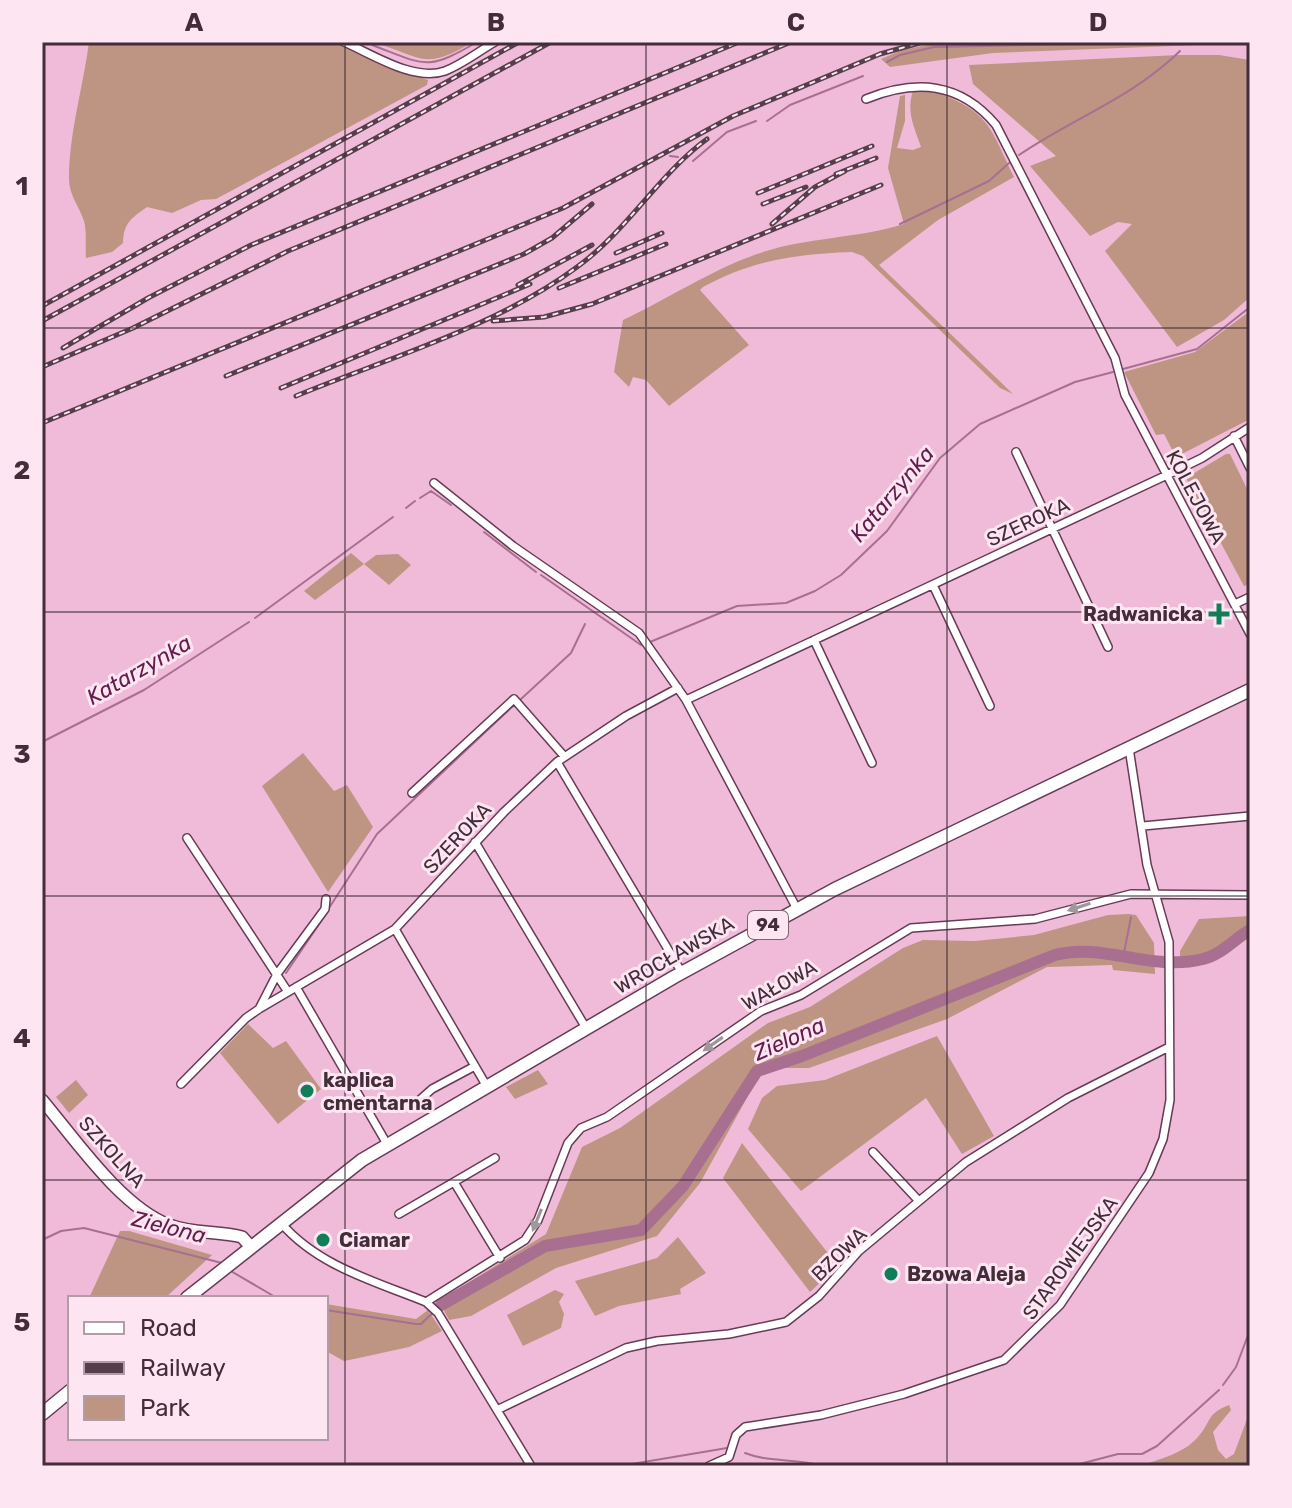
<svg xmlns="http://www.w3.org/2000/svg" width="1292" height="1508" viewBox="0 0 1292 1508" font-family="Rubik,sans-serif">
	<rect width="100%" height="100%" fill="#f0bbd8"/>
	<path fill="#be9483" d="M89,42H335L395,69L428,80L427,85L216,199L201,200L172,213L147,207C131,218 123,224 123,243L112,252L86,258C85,247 87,231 84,221C79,206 69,195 69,179C69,133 83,88 89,42Z
		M371,42H473C421,73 422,55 371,42Z
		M942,42H1196L1199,45L993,53L890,67L881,59L902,50Z
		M1179,55H1219L1250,60V297L1224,320L1177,347L1105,251L1132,224L1118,222L1090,236L1030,166L1056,156L973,84L969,65Z
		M932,90C990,113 988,123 1014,177L938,220L879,265L1013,394L1000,388L863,256L852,252C797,254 752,260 703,287L700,290L749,345L669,406L646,380L633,377L629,387L614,372L623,320C668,299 711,270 757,254C805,237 856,239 904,224L888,168L900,96L905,95V121L897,148L913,150L921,147C914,126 906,112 913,91Z
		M1250,311V419L1176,457L1164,434L1156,435L1124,372L1195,352Z
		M1226,454H1230L1250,495V584L1244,586L1186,478Z
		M351,553L364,564L376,555L398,554L411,565L389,585L364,564L315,600L304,591Z
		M303,753L334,791L347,785L373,827L328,892L262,786Z
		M1129,914L1136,915L1154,943L1155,974L1113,970L1112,965L1047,967L947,1019L809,1068H780L759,1076L700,1183L657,1236L556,1268L471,1316L449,1320L439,1301L546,1234L582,1147L620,1128L768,1023L810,1007L903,948L923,940L975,941L1034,935L1108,915Z
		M1250,916V927C1225,936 1209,964 1180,957V951L1199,919Z
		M248,1024L273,1048L286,1041L321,1089L278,1124L220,1053Z
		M937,1036L994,1136L962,1154L926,1098L801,1191L748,1129L762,1098L777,1086L825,1080Z
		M538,1070L548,1084L515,1099L506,1087Z
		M76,1080L88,1095L69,1113L56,1097Z
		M742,1143L838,1266L810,1292L723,1178Z
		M120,1231H129L212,1255L165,1298H89Z
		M678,1237L706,1273L680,1289L681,1294L619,1306L595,1316L575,1281L657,1258Z
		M555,1290L564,1294L559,1302L564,1314L561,1328L523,1346L507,1315Z
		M326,1304L416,1319L428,1310L442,1331L409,1347L354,1359L344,1361L326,1351Z
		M1229,1405L1231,1410L1213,1432L1218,1450L1226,1459L1234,1454L1250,1411V1464L1139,1466C1160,1459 1183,1454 1198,1437C1212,1421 1206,1414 1229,1405Z"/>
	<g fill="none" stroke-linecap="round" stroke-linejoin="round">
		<path stroke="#a96f91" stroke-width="2" d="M366,42L367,43
			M1209,42H1219
			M1186,43L1187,42
			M372,45C425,65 426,72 477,42
			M887,62L900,55L934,47L1182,42
			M767,121L790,105L863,76
			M1019,155C1073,118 1132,98 1180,51
			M670,156L678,157
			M693,161L727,132L756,121
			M900,224L989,181L1009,163
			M1123,369L1197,349L1250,307
			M420,498L431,491L451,505
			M406,508L415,501
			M484,532L536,572
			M541,575L641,645
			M255,618L393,517
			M650,642L737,606L786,603L815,591L841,575L887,531L940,458L980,424L1075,382L1113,372
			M521,699L571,653L585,624
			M42,742L144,690L249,622
			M329,908L377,834L513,706
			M1123,958L1131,917
			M286,973L326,914
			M42,1240L61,1231L84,1228L222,1263
			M229,1270L277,1298
			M326,1310L416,1324H421L441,1305
			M1223,1385L1236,1367L1250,1330
			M745,1453C770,1463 796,1458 822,1466
			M620,1466L727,1448
			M1072,1466L1118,1454H1142L1157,1446L1219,1390"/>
		<path stroke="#a96f91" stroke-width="12" d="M441,1305L545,1246L641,1230L683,1186L757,1071L802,1056L1055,955C1103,942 1150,972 1203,959C1221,955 1234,939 1250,930"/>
		<defs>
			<path id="street" d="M344,42C372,54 414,82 445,71C463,64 479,51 495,42
				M866,99C916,79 960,82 996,125L1115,358L1125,395L1250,634
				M1234,436L1250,468
				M1016,452L1108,647
				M434,483L513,546L639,633L686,700L797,909
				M933,585L990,706
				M1235,604L1250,597
				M814,640L872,763
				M686,700L1167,475L1202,458L1250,427
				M557,762L682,973
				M412,793L514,699L564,756
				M1143,826L1250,816
				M187,838L288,992
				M475,842L586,1028
				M395,929L486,1085
				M296,987L387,1144
				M259,1009L395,929L504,812L557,762L626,716L678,688
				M181,1084L246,1018L259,1009L277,974L325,909L326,899
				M414,1105L432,1089L475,1066
				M873,1152L918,1200
				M495,1158L454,1182L500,1258
				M399,1214L454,1182
				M281,1223C318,1266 374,1281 426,1302L438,1313L531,1466
				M426,1302L525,1240L538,1220L568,1143L581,1128L607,1117L761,1011L801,995L911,928L1035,919L1131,894L1250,895
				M499,1409L626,1348L657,1341L729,1334L786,1322L819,1296L859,1251L966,1162L1068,1098L1169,1047
				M709,1466L729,1457L736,1435L745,1427L821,1415L904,1394L1004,1360L1060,1305L1149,1173L1163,1139L1170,1100L1169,942L1147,865L1129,748"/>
			<path id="secondary" d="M42,1100C75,1139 121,1207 169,1225C193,1234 218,1231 242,1237L251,1247"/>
			<path id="primary" d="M187,1298L362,1160L674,977L835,889L1250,690
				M42,1414L70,1391"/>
		</defs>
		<use href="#street" stroke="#673b55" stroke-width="10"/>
		<use href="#secondary" stroke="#673b55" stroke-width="14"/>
		<use href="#primary" stroke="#673b55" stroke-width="15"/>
		<use href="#street" stroke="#fff" stroke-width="7"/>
		<use href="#secondary" stroke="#fff" stroke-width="11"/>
		<use href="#primary" stroke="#fff" stroke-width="12"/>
		<defs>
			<path id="rail" d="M836,174L876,158
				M758,193L872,146
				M763,204L806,187
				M772,224L815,187L845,171
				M616,253L662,233
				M518,285L592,245
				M559,288L666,244
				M42,306L519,42
				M42,321L551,42
				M493,321L544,317L592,304L881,185
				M63,348L148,298L251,245L739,42
				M42,367L133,328L288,251L791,42
				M226,376L524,254L552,238L592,204
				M281,388L530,284
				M296,396C388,358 498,326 577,267C627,231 658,175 707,139
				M42,423L563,208L733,116L880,54L923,42"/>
		</defs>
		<use href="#rail" stroke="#573e4c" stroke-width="5"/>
		<use href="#rail" stroke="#fde6f2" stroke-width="2" stroke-dasharray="6" stroke-linecap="butt"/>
	</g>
	<defs><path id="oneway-solid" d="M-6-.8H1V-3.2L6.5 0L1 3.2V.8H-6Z" transform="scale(2)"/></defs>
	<g fill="#a0969c">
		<use href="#oneway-solid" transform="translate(1079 907) rotate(162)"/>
		<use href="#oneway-solid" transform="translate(713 1044) rotate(145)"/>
		<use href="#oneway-solid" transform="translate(537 1220) rotate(112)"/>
	</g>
	<path fill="none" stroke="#422d39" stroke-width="2" stroke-opacity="0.55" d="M345,42V1466M646,42V1466M947,42V1466M42,328H1250M42,612H1250M42,896H1250M42,1180H1250"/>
	<g fill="#117e5a" stroke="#fde6f2" stroke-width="3">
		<path d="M1215 602h8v8h8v8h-8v8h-8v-8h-8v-8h8z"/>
		<circle cx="307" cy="1091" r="8"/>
		<circle cx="323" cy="1240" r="8"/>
		<circle cx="891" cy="1274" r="8"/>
	</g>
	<g text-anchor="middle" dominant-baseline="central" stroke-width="6" stroke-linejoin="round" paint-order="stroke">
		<rect fill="#fde6f2" stroke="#7a6470" stroke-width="2" x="748" y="911" width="40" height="28" rx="6"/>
		<g font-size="18" font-weight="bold" fill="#422d39">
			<text x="768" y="925">94</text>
		</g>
		<g font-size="20" fill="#422d39" stroke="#fde6f2">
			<text transform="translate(1196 497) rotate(62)">KOLEJOWA</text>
			<text transform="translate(1028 522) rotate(-25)">SZEROKA</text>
			<text transform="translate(457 838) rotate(-47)">SZEROKA</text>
			<text transform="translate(674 955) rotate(-30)">WROCŁAWSKA</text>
			<text transform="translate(779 985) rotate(-29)">WAŁOWA</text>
			<text transform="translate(112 1152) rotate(48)">SZKOLNA</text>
			<text transform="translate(839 1254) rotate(-44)">BZOWA</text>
			<text transform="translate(1070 1258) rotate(-54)">STAROWIEJSKA</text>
		</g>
		<g font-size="20" font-weight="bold" fill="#422d39" stroke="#fde6f2" text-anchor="start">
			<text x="1203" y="614" text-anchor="end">Radwanicka</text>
			<text x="323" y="1080">kaplica<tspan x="323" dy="23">cmentarna</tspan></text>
			<text x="339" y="1240">Ciamar</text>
			<text x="907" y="1274">Bzowa Aleja</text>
		</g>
		<g font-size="22" font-style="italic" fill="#631c4b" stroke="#fde6f2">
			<text transform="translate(892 494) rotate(-50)">Katarzynka</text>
			<text transform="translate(139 670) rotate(-30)">Katarzynka</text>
			<text transform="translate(789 1039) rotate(-24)">Zielona</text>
			<text transform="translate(169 1227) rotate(14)">Zielona</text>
		</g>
	</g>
	<rect width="1292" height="1508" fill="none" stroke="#fde6f2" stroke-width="88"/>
	<rect x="68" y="1296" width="260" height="144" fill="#fde6f2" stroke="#b29ca8" stroke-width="2"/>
	<rect x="84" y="1322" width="40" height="12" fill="#ffffff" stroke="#b29ca8" stroke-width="2"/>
	<text x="140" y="1336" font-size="24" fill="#422d39">Road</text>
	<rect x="84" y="1362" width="40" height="12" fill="#573e4c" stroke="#b29ca8" stroke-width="2"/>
	<text x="140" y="1376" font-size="24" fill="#422d39">Railway</text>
	<rect x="84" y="1396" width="40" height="24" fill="#be9483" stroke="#b29ca8" stroke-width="2"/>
	<text x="140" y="1416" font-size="24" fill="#422d39">Park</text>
	<rect x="44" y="44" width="1204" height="1420" fill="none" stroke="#422d39" stroke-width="3"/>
	<g font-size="26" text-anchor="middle" font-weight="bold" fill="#422d39">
		<text x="194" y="31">A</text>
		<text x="496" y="31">B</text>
		<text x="796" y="31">C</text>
		<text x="1098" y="31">D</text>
		<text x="22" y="195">1</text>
		<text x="22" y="479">2</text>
		<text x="22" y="763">3</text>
		<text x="22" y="1047">4</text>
		<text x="22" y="1331">5</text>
	</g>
</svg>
